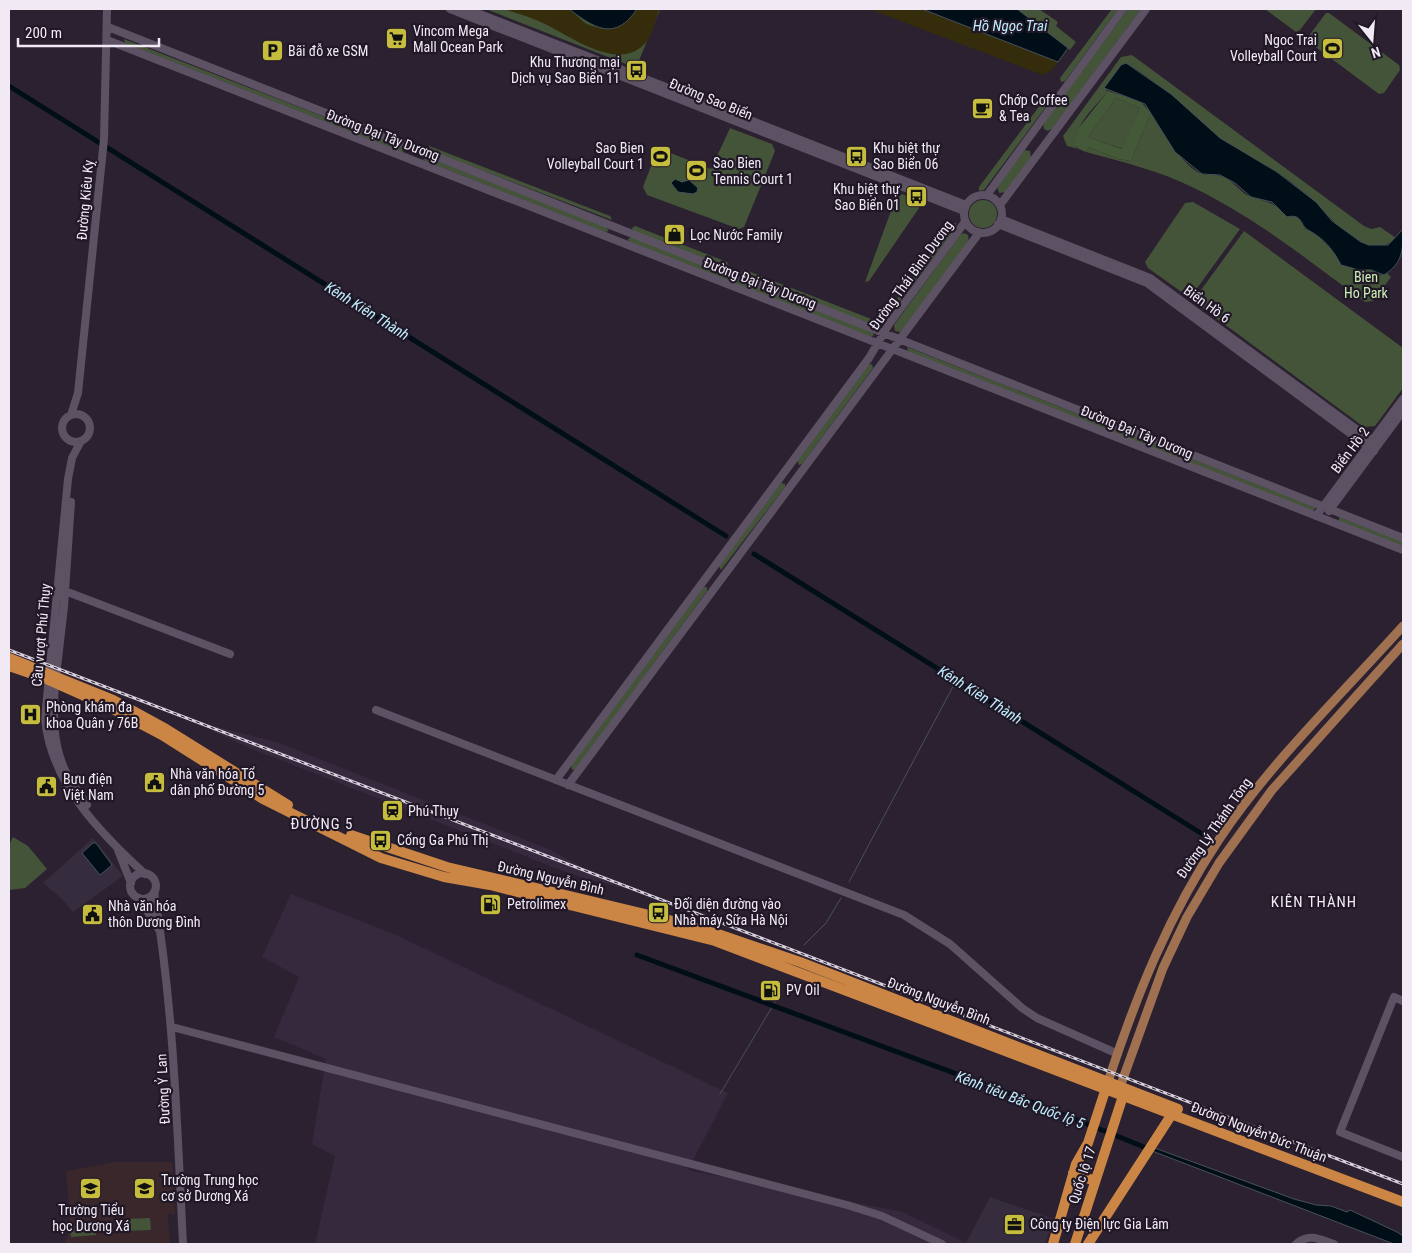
<svg xmlns="http://www.w3.org/2000/svg" width="1412" height="1253" viewBox="0 0 1412 1253" font-family="'Roboto Condensed',sans-serif">
	<rect width="100%" height="100%" fill="#2b2131"/>
	<path fill="#352d3d" d="M93,838L123,876L73,912L61,898L43,883Z
		M990,1197L1054,1219L1045,1244L966,1243Z"/>
	<path fill="#36293e" d="M214,726L276,742L551,850L591,872L626,886L625,888L586,879L558,869L247,747L212,731Z
		M291,894L394,934L728,1093L688,1170L903,1212L968,1244H315L335,1156L312,1144L326,1059L274,1037L299,977L262,957Z"/>
	<path fill="#3a272b" d="M115,1162H172L175,1214H168L170,1244H64L67,1238L70,1219L66,1171Z"/>
	<path fill="#445439" d="M486,9H660L636,68Z
		M1017,9H1039L1058,22L1056,26L1076,42L1070,50Z
		M1112,9H1118L1065,81L1061,82L1060,78Z
		M1128,9H1141L1053,128L1048,131L1044,129L1043,123Z
		M1265,9H1316L1300,30L1296,32Z
		M1326,13H1329L1399,65L1400,70L1384,93L1379,94L1309,42L1308,37Z
		M124,39L404,148V151L402,152L125,43Z
		M1132,55L1364,226L1371,229L1380,227L1396,238C1389,246 1378,247 1368,245C1343,238 1326,210 1307,195C1297,187 1287,178 1277,172C1257,159 1236,151 1218,137C1186,112 1161,83 1126,63L1106,90L1108,91C1096,106 1072,126 1076,147L1079,149L1067,146L1063,136L1121,57Z
		M1116,98L1140,108L1123,149L1088,137Z
		M1045,103V108L984,190L979,191V187L1041,104Z
		M1151,113C1159,128 1184,168 1202,174C1210,177 1215,172 1227,179C1235,183 1243,195 1251,197C1268,202 1274,202 1287,217C1303,213 1300,226 1308,230C1323,238 1333,249 1341,265L1359,270H1371L1381,275L1387,273L1391,277L1373,301L1365,302C1309,261 1256,218 1194,188C1160,171 1123,162 1086,152L1089,147L1118,159L1131,161Z
		M730,128L772,144L775,151L744,227L739,229L647,195L643,187L658,148L711,169Z
		M429,146L610,216L612,220L429,150Z
		M1024,150L1030,151L1031,158L1006,192L999,193L997,186Z
		M427,157L606,227L609,231L605,232L425,161L423,159Z
		M902,194L917,200L919,208L869,281L865,282L895,200Z
		M969 214a14 14 0 1 1 28 0a14 14 0 1 1-28 0Z
		M1193,202L1240,229L1190,298L1148,268L1145,262L1185,203Z
		M956,223V228L886,319L885,315L952,224Z
		M635,226L727,262L729,266L726,267L633,231L632,228Z
		M1244,231L1403,348V388L1375,426L1364,427L1193,301Z
		M964,233L968,235L969,242L901,332L895,331L894,325L960,235Z
		M631,237L872,332L874,335L870,337L629,242L628,239Z
		M743,269L879,322L880,325L877,327L741,273Z
		M907,347L1315,507V509L1312,511L908,352Z
		M872,364L873,368L802,464L799,465L797,460L868,365Z
		M781,483L785,484V487L721,570L719,566Z
		M1339,517L1403,541V547L1339,521Z
		M704,587H707V591L576,769L572,770L571,765Z
		M13,837L28,846L47,869L25,888L9,890V845Z
		M150,1218L151,1230L127,1231L126,1219Z
		M95,1225L96,1235L71,1237L70,1226Z"/>
	<path fill="#445937" fill-rule="evenodd" d="M1108,91L1140,101L1151,113L1131,161L1118,159L1089,147L1086,152L1079,149L1074,144L1078,129ZM1116,98L1140,108L1122,149L1088,137Z"/>
	<path fill="#352c0b" d="M504,9C516,9 561,6 569,9C576,13 581,21 587,24C606,33 626,25 637,9H659C656,18 653,33 647,41C622,74 573,38 547,25C533,18 519,14 504,9Z
		M869,9H922L1058,62L1052,70L1043,75Z"/>
	<path fill="#000f17" stroke="#48515a" d="M569,9H637C615,42 594,28 569,9Z
		M922,9H1017L1068,48L1058,62Z
		M1126,63L1171,94L1220,138L1277,172L1316,202L1332,221L1361,242L1369,245H1388L1403,229C1403,250 1403,263 1384,275L1371,270H1359L1341,265C1333,249 1323,238 1308,230C1300,226 1303,213 1287,217L1272,202L1251,197L1235,183L1220,175L1202,174L1175,152L1145,104L1104,88L1121,65Z
		M675,179L682,182L689,180L698,188L697,192L693,194L678,192L671,183Z
		M93,843H96L112,865L100,875L82,853Z
		M1152,1147L1294,1199L1316,1205L1331,1206L1347,1212L1350,1210L1397,1232L1403,1236V1244H1394L1147,1149Z"/>
	<g fill="none" stroke-linecap="round" stroke-linejoin="round">
		<path stroke="#48515a" stroke-width="1" d="M849,882L957,679
			M804,945L826,923L841,898
			M720,1094L775,1002"/>
		<path stroke="#000f17" stroke-width="5" d="M9,86L726,536
			M754,554L1207,837
			M637,955L1040,1105L1149,1149"/>
		<path stroke="#5d5264" stroke-width="8" d="M450,9L964,211
			M467,9L966,205
			M108,27L1403,538
			M107,40L1403,550
			M964 214a19 19 0 1 1 38 0a19 19 0 1 1-38 0Z
			M987,195L1123,9
			M1000,205L1146,9
			M1001,219L1150,278L1378,445
			M998,224L1147,283L1374,451
			M62 428a14 14 0 1 1 28 0a14 14 0 1 1-28 0Z
			M71,415L78,393L104,139L107,9
			M81,441L72,458L68,479L45,719C51,783 100,833 145,874
			M1329,511L1403,411
			M1316,516L1403,399
			M65,591L230,654
			M56,676L64,607L71,502
			M55,683C53,715 52,747 68,776C73,786 81,795 87,805
			M376,710L904,915L950,944L1022,1008L1037,1018L1118,1054
			M556,780L869,358L889,324L965,222
			M568,785L979,233
			M118,850L131,883
			M130 886a13 13 0 1 1 26 0a13 13 0 1 1-26 0Z
			M154,892C174,1009 177,1126 183,1244
			M139,898L159,930
			M1403,1001L1394,997L1340,1132L1403,1157
			M172,1027L847,1205L882,1216L942,1244
			M1296,1244C1309,1233 1319,1239 1334,1244"/>
		<path stroke="#9f7151" stroke-width="9" d="M1108,1082C1136,996 1169,914 1220,838C1272,761 1341,695 1403,626
			M1120,1087L1163,968L1187,917L1219,863L1272,790L1403,644"/>
		<path stroke="#cb8545" stroke-width="10" d="M9,658L113,700L166,729L288,805
			M9,666L44,678L109,707L162,735L263,799L381,858L444,877L490,885L715,941L1403,1202
			M351,835L447,867L662,918L718,934L800,962L1178,1109
			M1073,1173L1095,1181
			M1053,1244L1076,1164L1088,1143L1107,1085
			M1075,1244L1123,1096L1121,1090
			M1088,1244L1172,1114"/>
		<defs>
			<path id="rail" d="M9,650L1403,1184"/>
		</defs>
		<use href="#rail" stroke="#d7d0dc" stroke-width="3"/>
		<use href="#rail" stroke="#211827" stroke-width="1" stroke-dasharray="4" stroke-linecap="butt"/>
	</g>
	<defs>
		<symbol id="supermarket-square" viewBox="-11 -11 22 22"><rect x="-9" y="-9" width="18" height="18" rx="4" fill="#c6bc3d" stroke="#211827"/><path d="M-6-5.5h2.5l.6 2H6L4.5 2H-2.5L-4.4-4H-6ZM-1.5 3.2a1.3 1.3 0 1 0 .1 0ZM3 3.2a1.3 1.3 0 1 0 .1 0Z" fill="#111"/></symbol>
		<symbol id="stadium-square" viewBox="-11 -11 22 22"><rect x="-9" y="-9" width="18" height="18" rx="4" fill="#c6bc3d" stroke="#211827"/><path d="M0-5a6.5 5 0 1 0 0 10a6.5 5 0 1 0 0-10ZM-3.5-1.8h7v3.6h-7Z" fill="#111"/></symbol>
		<symbol id="parking-square" viewBox="-11 -11 22 22"><rect x="-9" y="-9" width="18" height="18" rx="4" fill="#c6bc3d" stroke="#211827"/><path d="M-3.5-5.5H1a3.5 3.5 0 0 1 0 7H-1V5.5H-3.5ZM-1-3.4V-.6H.8a1.4 1.4 0 0 0 0-2.8Z" fill="#111"/></symbol>
		<symbol id="bus-square" viewBox="-11 -11 22 22"><rect x="-9" y="-9" width="18" height="18" rx="4" fill="#c6bc3d" stroke="#211827"/><path d="M-5-6H5V4H4V6H2V4H-2V6H-4V4H-5ZM-3.5-4V0h7V-4ZM-3.5 1.2v1.5H-2V1.2ZM2 1.2v1.5H3.5V1.2Z" fill="#111"/></symbol>
		<symbol id="cafe-square" viewBox="-11 -11 22 22"><rect x="-9" y="-9" width="18" height="18" rx="4" fill="#c6bc3d" stroke="#211827"/><path d="M-5.5-4.5H6V0H3Q3 3.5 0 3.5H-2.5Q-5.5 3.5-5.5 0ZM3-3.2v2h1.7v-2ZM-6 4.5H4V6H-6Z" fill="#111"/></symbol>
		<symbol id="shop-square" viewBox="-11 -11 22 22"><rect x="-9" y="-9" width="18" height="18" rx="4" fill="#c6bc3d" stroke="#211827"/><path d="M-5-2.5h2.3a2.7 3.5 0 0 1 5.4 0H5L5.5 6h-11ZM-1.5-2.5h3a1.5 2.3 0 0 0-3 0Z" fill="#111"/></symbol>
		<symbol id="hospital-square" viewBox="-11 -11 22 22"><rect x="-9" y="-9" width="18" height="18" rx="4" fill="#c6bc3d" stroke="#211827"/><path d="M-5-5h3v3.5h4V-5h3V5h-3V1.5h-4V5h-3Z" fill="#111"/></symbol>
		<symbol id="civic-square" viewBox="-11 -11 22 22"><rect x="-9" y="-9" width="18" height="18" rx="4" fill="#c6bc3d" stroke="#211827"/><path d="M-.6-6.5H3V-4.5H.6V-3L4-1V1h2V6H-6V1h2V-1L-.6-3ZM-1.2 2.5V6h2.4V2.5Z" fill="#111"/></symbol>
		<symbol id="station-square" viewBox="-11 -11 22 22"><rect x="-9" y="-9" width="18" height="18" rx="4" fill="#c6bc3d" stroke="#211827"/><path d="M-3-6H3Q5-6 5-4V2Q5 4 3 4L4.5 6H3L1.5 4h-3L-3 6H-4.5L-3 4Q-5 4-5 2V-4Q-5-6-3-6ZM-3.5-4v3h7v-3ZM-3.5 1v1.5H-2V1ZM2 1v1.5H3.5V1Z" fill="#111"/></symbol>
		<symbol id="fuel-square" viewBox="-11 -11 22 22"><rect x="-9" y="-9" width="18" height="18" rx="4" fill="#c6bc3d" stroke="#211827"/><path d="M-5.5-6h7V0h2V4h1.3V-2.5L3-4.5l.8-.8L6-3V5H2.5V1h-1V6h-7ZM-4.2-4.7v3.2H.2V-4.7Z" fill="#111"/></symbol>
		<symbol id="school-square" viewBox="-11 -11 22 22"><rect x="-9" y="-9" width="18" height="18" rx="4" fill="#c6bc3d" stroke="#211827"/><path d="M0-5L7-2L0 1L-7-2ZM-4 1L0 2.5L4 1V4Q0 6-4 4Z" fill="#111"/></symbol>
		<symbol id="office-square" viewBox="-11 -11 22 22"><rect x="-9" y="-9" width="18" height="18" rx="4" fill="#c6bc3d" stroke="#211827"/><path d="M-6-3h4V-5.5h4V-3h4V5H-6ZM-1-4.5V-3h2v-1.5ZM-6 0V1H6V0Z" fill="#111"/></symbol>
	</defs>
	<g fill-rule="evenodd">
		<use href="#supermarket-square" x="384" y="26" width="25" height="25"/>
		<use href="#stadium-square" x="1320" y="36" width="25" height="25"/>
		<use href="#parking-square" x="260" y="38" width="25" height="25"/>
		<use href="#bus-square" x="624" y="58" width="25" height="25"/>
		<use href="#cafe-square" x="970" y="96" width="25" height="25"/>
		<use href="#stadium-square" x="648" y="144" width="25" height="25"/>
		<use href="#bus-square" x="844" y="144" width="25" height="25"/>
		<use href="#stadium-square" x="684" y="158" width="25" height="25"/>
		<use href="#bus-square" x="904" y="184" width="25" height="25"/>
		<use href="#shop-square" x="662" y="222" width="25" height="25"/>
		<use href="#hospital-square" x="18" y="702" width="25" height="25"/>
		<use href="#civic-square" x="142" y="770" width="25" height="25"/>
		<use href="#civic-square" x="34" y="774" width="25" height="25"/>
		<use href="#station-square" x="380" y="798" width="25" height="25"/>
		<use href="#bus-square" x="368" y="828" width="25" height="25"/>
		<use href="#fuel-square" x="478" y="892" width="25" height="25"/>
		<use href="#bus-square" x="646" y="900" width="25" height="25"/>
		<use href="#civic-square" x="80" y="902" width="25" height="25"/>
		<use href="#fuel-square" x="758" y="978" width="25" height="25"/>
		<use href="#school-square" x="78" y="1176" width="25" height="25"/>
		<use href="#school-square" x="132" y="1176" width="25" height="25"/>
		<use href="#office-square" x="1002" y="1212" width="25" height="25"/>
	</g>
	<g text-anchor="middle" dominant-baseline="central" stroke-width="4.5" stroke-linejoin="round" paint-order="stroke">
		<g font-size="14" fill="#f1eaf5" stroke="#211827" text-anchor="start">
			<text x="413" y="31">Vincom Mega<tspan x="413" dy="16">Mall Ocean Park</tspan></text>
			<text x="1317" y="40" text-anchor="end">Ngoc Trai<tspan x="1317" dy="16">Volleyball Court</tspan></text>
			<text x="288" y="51">Bãi đỗ xe GSM</text>
			<text x="620" y="62" text-anchor="end">Khu Thương mại<tspan x="620" dy="16">Dịch vụ Sao Biển 11</tspan></text>
			<text x="999" y="100">Chớp Coffee<tspan x="999" dy="16">&amp; Tea</tspan></text>
			<text x="644" y="148" text-anchor="end">Sao Bien<tspan x="644" dy="16">Volleyball Court 1</tspan></text>
			<text x="873" y="148">Khu biệt thự<tspan x="873" dy="16">Sao Biển 06</tspan></text>
			<text x="713" y="163">Sao Bien<tspan x="713" dy="16">Tennis Court 1</tspan></text>
			<text x="900" y="189" text-anchor="end">Khu biệt thự<tspan x="900" dy="16">Sao Biển 01</tspan></text>
			<text x="690" y="235">Lọc Nước Family</text>
			<text x="46" y="707">Phòng khám đa<tspan x="46" dy="16">khoa Quân y 76B</tspan></text>
			<text x="170" y="774">Nhà văn hóa Tổ<tspan x="170" dy="16">dân phố Đường 5</tspan></text>
			<text x="63" y="779">Bưu điện<tspan x="63" dy="16">Việt Nam</tspan></text>
			<text x="408" y="811">Phú Thụy</text>
			<text x="397" y="840">Cổng Ga Phú Thị</text>
			<text x="507" y="904">Petrolimex</text>
			<text x="674" y="904">Đối diện đường vào<tspan x="674" dy="16">Nhà máy Sữa Hà Nội</tspan></text>
			<text x="108" y="906">Nhà văn hóa<tspan x="108" dy="16">thôn Dương Đình</tspan></text>
			<text x="786" y="990">PV Oil</text>
			<text x="161" y="1180">Trường Trung học<tspan x="161" dy="16">cơ sở Dương Xá</tspan></text>
			<text x="91" y="1210" text-anchor="middle">Trường Tiểu<tspan x="91" dy="16">học Dương Xá</tspan></text>
			<text x="1030" y="1224">Công ty Điện lực Gia Lâm</text>
		</g>
		<g font-size="14" fill="#f1eaf5" stroke="#211827">
			<text transform="translate(711 99) rotate(22)">Đường Sao Biển</text>
			<text transform="translate(383 135) rotate(21)">Đường Đại Tây Dương</text>
			<text transform="translate(85 200) rotate(-85)">Đường Kiêu Kỵ</text>
			<text transform="translate(911 275) rotate(-54)">Đường Thái Bình Dương</text>
			<text transform="translate(760 283) rotate(21)">Đường Đại Tây Dương</text>
			<text transform="translate(1207 304) rotate(36)">Biển Hồ 6</text>
			<text transform="translate(1137 432) rotate(22)">Đường Đại Tây Dương</text>
			<text transform="translate(1350 450) rotate(-53)">Biển Hồ 2</text>
			<text transform="translate(41 635) rotate(-85)">Cầu vượt Phú Thụy</text>
			<text transform="translate(1214 828) rotate(-55)">Đường Lý Thánh Tông</text>
			<text transform="translate(551 878) rotate(13)">Đường Nguyễn Bình</text>
			<text transform="translate(939 1001) rotate(21)">Đường Nguyễn Bình</text>
			<text transform="translate(163 1089) rotate(-93)">Đường Ỷ Lan</text>
			<text transform="translate(1259 1132) rotate(21)">Đường Nguyễn Đức Thuận</text>
			<text transform="translate(1082 1175) rotate(-72)">Quốc lộ 17</text>
		</g>
		<g font-size="14" fill="#cdf1b5" stroke="#211827">
			<text x="1366" y="277">Bien<tspan x="1366" dy="16">Ho Park</tspan></text>
		</g>
		<g font-size="15" font-style="italic" fill="#bfedfe" stroke="#211827">
			<text x="1010" y="26">Hồ Ngọc Trai</text>
			<text transform="translate(367 311) rotate(32)">Kênh Kiên Thành</text>
			<text transform="translate(980 695) rotate(32)">Kênh Kiên Thành</text>
			<text transform="translate(1020 1100) rotate(21)">Kênh tiêu Bắc Quốc lộ 5</text>
		</g>
		<g font-size="15" letter-spacing="1" fill="#f1eaf5" stroke="#211827">
			<text x="322" y="824">ĐƯỜNG 5</text>
			<text x="1314" y="902">KIÊN THÀNH</text>
		</g>
	</g>
	<rect width="1412" height="1253" fill="none" stroke="#f1eaf5" stroke-width="20"/>
	<g transform="translate(1372 40) rotate(163)" stroke="#211827" stroke-width="4" paint-order="stroke">
	<path d="M0-4L9 19L0 12L-9 19Z" fill="#f1eaf5"/>
	<text y="-8" font-size="14" font-weight="bold" text-anchor="middle" fill="#f1eaf5">N</text>
	</g>
	<path d="M18 38v8h141v-8" fill="none" stroke="#f1eaf5" stroke-width="2.5"/>
	<text x="25" y="38" font-size="15" fill="#f1eaf5" stroke="#211827" stroke-width="4" paint-order="stroke">200 m</text>
</svg>
